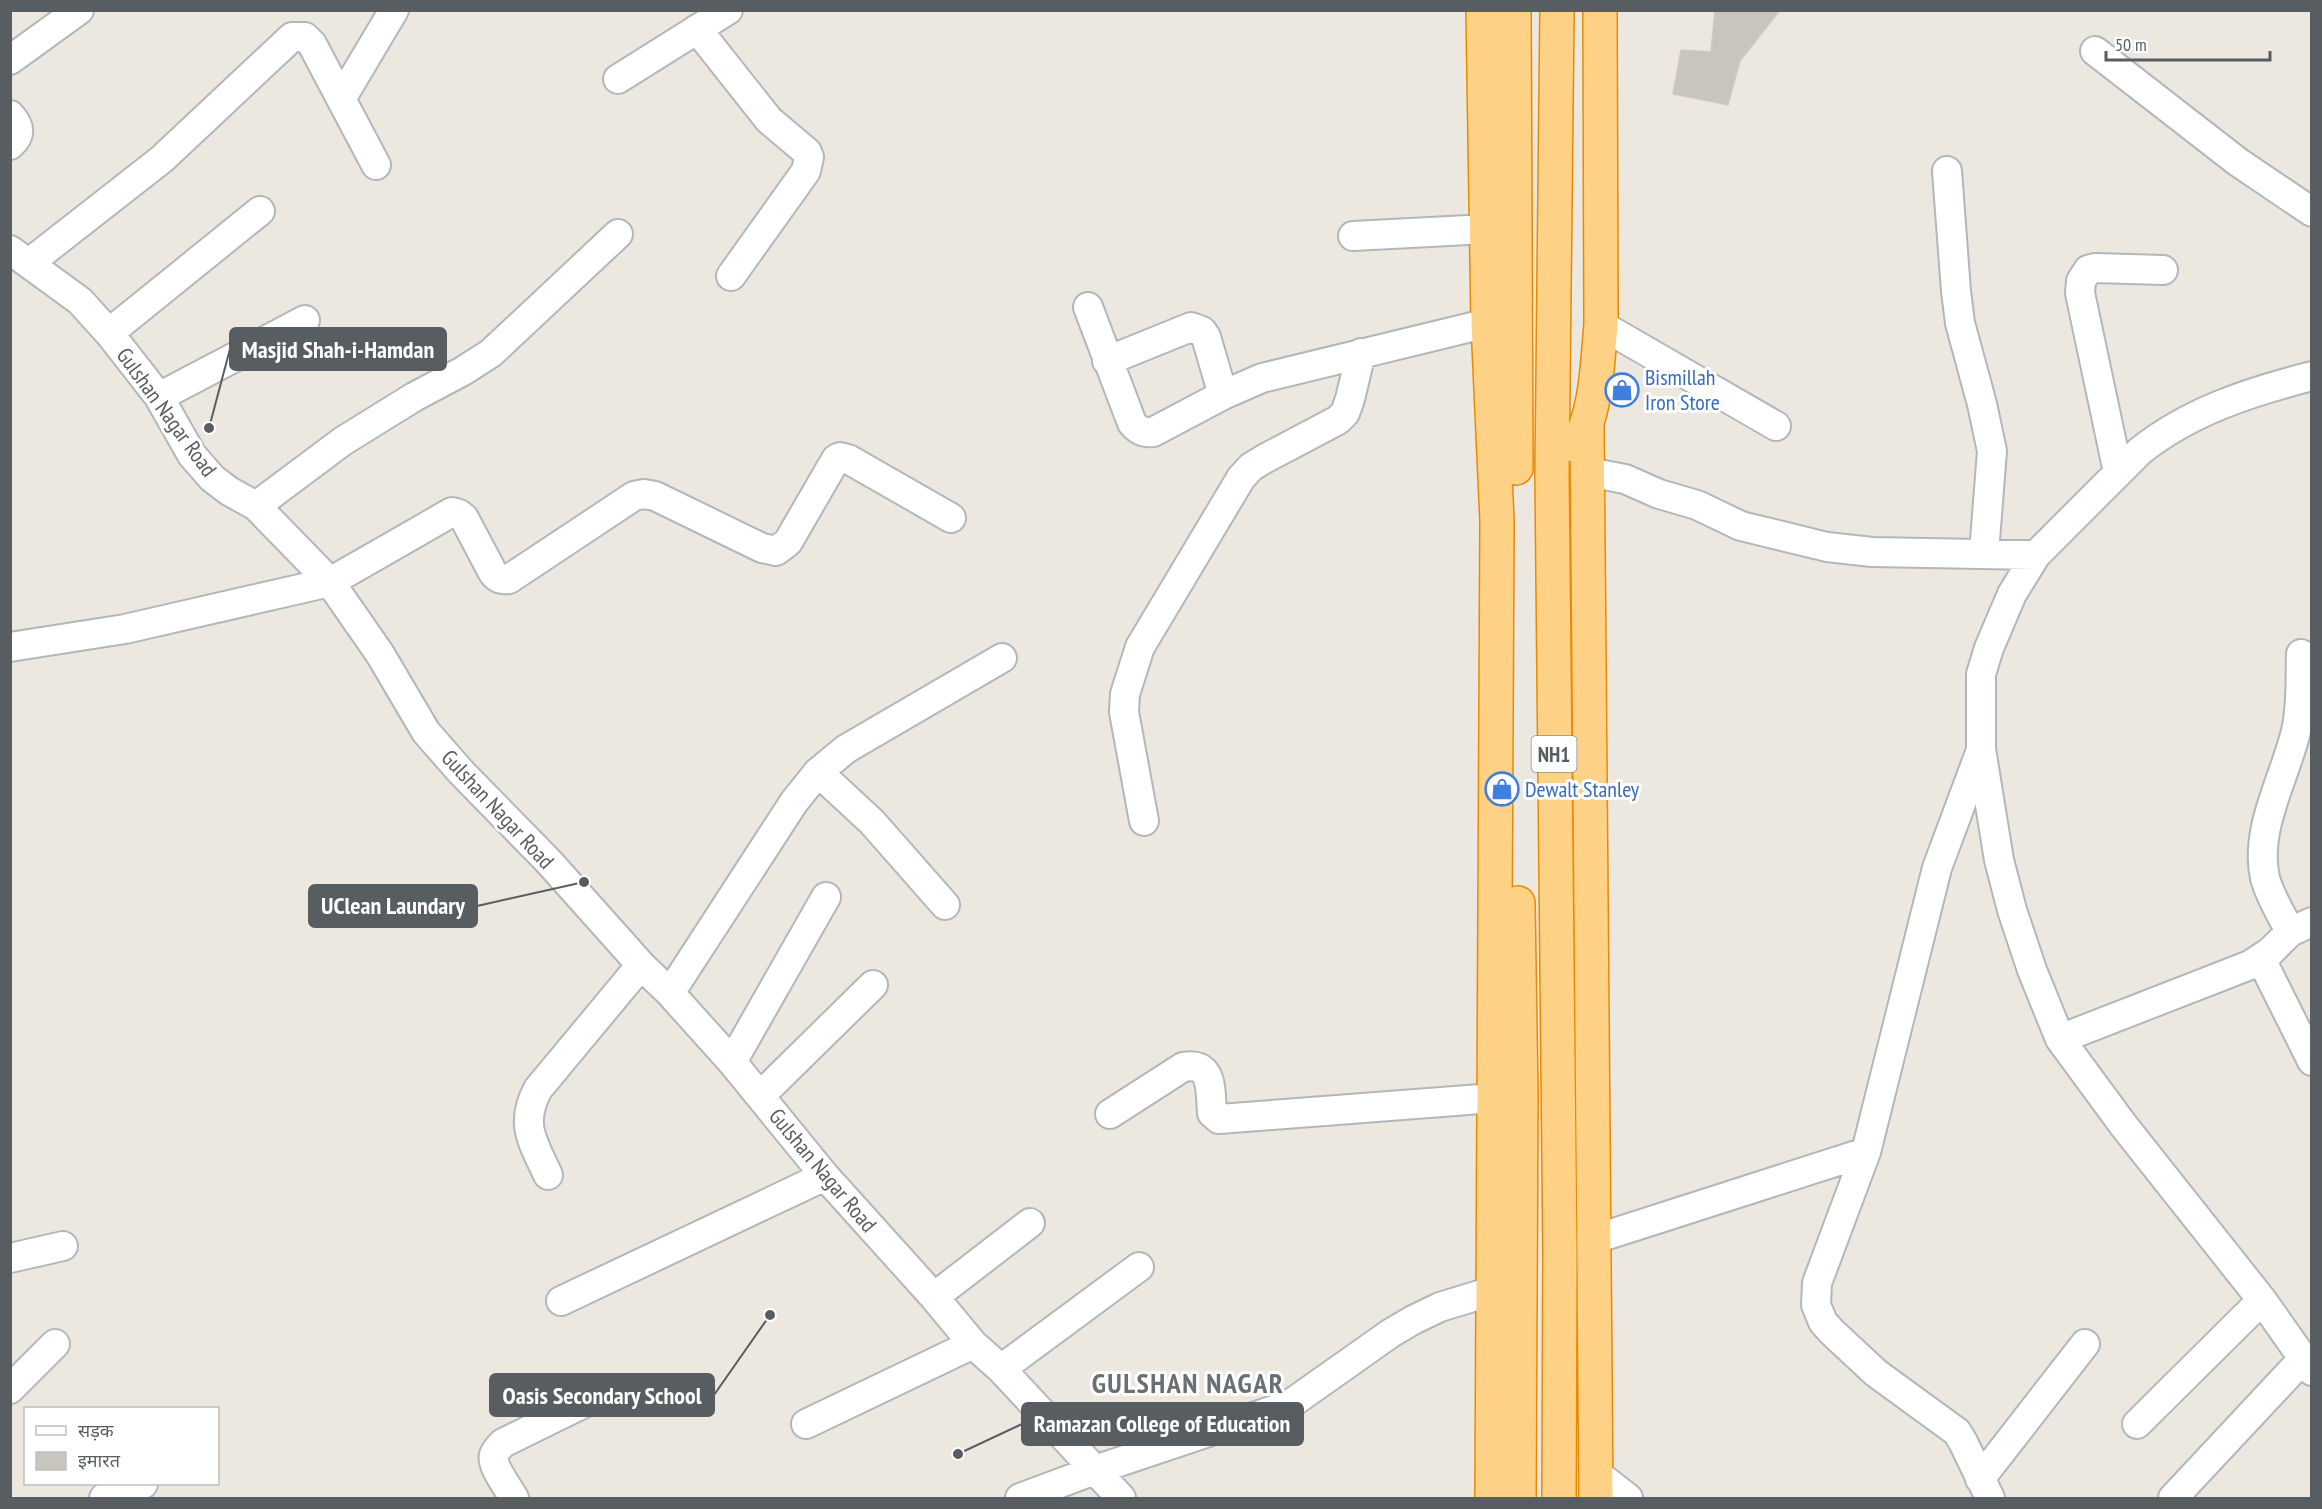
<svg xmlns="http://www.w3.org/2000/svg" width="2322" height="1509" viewBox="0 0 2322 1509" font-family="'PT Sans Narrow','Noto Sans Devanagari',sans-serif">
	<rect width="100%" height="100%" fill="#ece8df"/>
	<path fill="#c8c5bf" stroke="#d0c9be" stroke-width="1.5" d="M1715,10H1780L1740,61L1728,105L1673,94L1681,50L1711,52Z"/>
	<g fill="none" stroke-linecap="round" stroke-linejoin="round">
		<defs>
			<path id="minor" d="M697,29L769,120L807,152L809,157L806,171L731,276
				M2095,51L2238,162L2312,212
				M10,60L79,10
				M618,79L728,10
				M341,99L394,10
				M10,115C20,126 22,135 10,145
				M1947,171L1956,291L1960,323L1982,404L1992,451L1984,553
				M1353,236L1507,228
				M10,250L80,301L109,333L159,397L192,455L212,478L229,491L256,506L330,582L380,654L426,732L461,772L550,863L641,965L670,993L732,1062L825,1176L934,1297L973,1344L1001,1369L1121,1498
				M29,263L162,159L292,37H305L312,44L376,165
				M1088,307L1132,423C1138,430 1143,433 1153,432L1223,395L1262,378L1488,323
				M1601,325L1776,426
				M109,333L260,211
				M1107,361L1191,327L1202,331L1206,337L1223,395
				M2312,376C2250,392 2190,411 2140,451L2036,555L2012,594L1989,648L1981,674V749L1999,860L2012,910L2032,970L2060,1039L2124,1126L2262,1300L2312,1371
				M159,397L305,320
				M1588,472L1625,479L1659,494L1697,505L1741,526L1827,547L1872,552L2036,555
				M2118,472L2080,293L2081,281L2088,270L2095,268L2163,270
				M256,506L343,441L414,397L463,371L491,353L618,234
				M10,647L125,629L330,582L452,512L459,514L464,518L492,571C496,578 501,580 509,579L634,496L644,494L655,496L762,548L776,551L788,542L836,459L840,457L848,459L951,518
				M1981,750L1937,868L1866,1152L1817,1283L1816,1305L1823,1322L1832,1332L1876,1373L1957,1432L1963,1442L1990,1498
				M818,772L872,822L945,905
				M1144,821L1124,712L1125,694L1140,647L1241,478L1251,467L1266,458L1338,420L1345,413L1350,399L1361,353
				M2290,932C2282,915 2270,897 2265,878C2254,829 2285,778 2296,731C2302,705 2300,680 2301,654
				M2261,959L2312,1061
				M670,993L794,802L818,772L846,749L1002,658
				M2060,1039L2250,965L2270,952L2290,932L2312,922
				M732,1062L826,897
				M760,1096L873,985
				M1110,1114L1183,1067C1214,1061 1210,1091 1212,1113L1219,1119L1494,1098
				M548,1175C533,1142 519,1124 538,1089L641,965
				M1595,1239L1866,1152
				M10,1258L63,1246
				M934,1297L1030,1223
				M561,1301L825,1176
				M1001,1369L1139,1267
				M10,1389L55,1344
				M806,1424L973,1344
				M2137,1424L2262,1300
				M1596,1473L1628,1498
				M1980,1479L2085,1344
				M104,1498L143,1484
				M514,1498C509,1489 490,1464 494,1455C495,1451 500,1446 503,1443L609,1391
				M1020,1498L1095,1470L1289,1405L1391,1333L1413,1320L1440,1307L1512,1285
				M2173,1498L2303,1359"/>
			<path id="highway" d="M1483,10L1488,323L1497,521L1492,1498
				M1514,10L1516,468
				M1557,10L1552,475L1560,1256L1559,1498
				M1587,427L1596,1498
				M1577,446C1597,410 1597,365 1601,325L1600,10
				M1518,903L1521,1096L1519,1498"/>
		</defs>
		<use href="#minor" stroke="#b2b7bb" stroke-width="32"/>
		<use href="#highway" stroke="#eb8a00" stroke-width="36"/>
		<use href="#minor" stroke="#fff" stroke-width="28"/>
		<use href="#highway" stroke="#fdd286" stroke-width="33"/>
	</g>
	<defs>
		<symbol id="shop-ring" viewBox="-11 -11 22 22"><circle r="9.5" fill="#fff" stroke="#3f7fe0" stroke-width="1.5"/><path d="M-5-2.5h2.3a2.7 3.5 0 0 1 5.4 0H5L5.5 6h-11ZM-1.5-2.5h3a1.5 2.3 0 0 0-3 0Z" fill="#3f7fe0"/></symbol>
	</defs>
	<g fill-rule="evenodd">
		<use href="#shop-ring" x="1603" y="371" width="38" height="38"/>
		<use href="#shop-ring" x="1483" y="770" width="38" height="38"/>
	</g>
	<g text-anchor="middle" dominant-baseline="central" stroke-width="6" stroke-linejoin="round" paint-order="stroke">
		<rect fill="#fff" stroke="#8a8e90" stroke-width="1.5" x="1531.5" y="736" width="45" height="36" rx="4.5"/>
		<g font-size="21" font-weight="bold" fill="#585d61">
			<text x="1554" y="754">NH1</text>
		</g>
		<g font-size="22" fill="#366cbe" stroke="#fff" text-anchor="start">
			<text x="1645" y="377">Bismillah<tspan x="1645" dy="25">Iron Store</tspan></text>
			<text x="1525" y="789">Dewalt Stanley</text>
		</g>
		<g font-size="22" fill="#585d61" stroke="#fff">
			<text transform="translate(167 412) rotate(54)">Gulshan Nagar Road</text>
			<text transform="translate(498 809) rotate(47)">Gulshan Nagar Road</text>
			<text transform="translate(823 1170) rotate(50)">Gulshan Nagar Road</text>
		</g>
		<g font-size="28" font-weight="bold" letter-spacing="1.5" fill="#696f73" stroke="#fff">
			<text x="1188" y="1382">GULSHAN NAGAR</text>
		</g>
	</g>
	<path fill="none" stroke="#585d61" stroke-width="2" d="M209 428L230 349M584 882L477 906M770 1315L714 1395M958 1454L1022 1424"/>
	<g fill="#585d61" stroke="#fff" stroke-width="2">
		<circle cx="209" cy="428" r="6"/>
		<circle cx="584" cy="882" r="6"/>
		<circle cx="770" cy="1315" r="6"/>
		<circle cx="958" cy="1454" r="6"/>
	</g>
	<g fill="#585d61" stroke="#585d61" stroke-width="2">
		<rect x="230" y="328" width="216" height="42" rx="6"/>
		<rect x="309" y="885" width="168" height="42" rx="6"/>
		<rect x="490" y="1374" width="224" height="42" rx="6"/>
		<rect x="1022" y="1403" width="281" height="42" rx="6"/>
	</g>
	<g font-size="24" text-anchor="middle" font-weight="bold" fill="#fff">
		<text x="338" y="358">Masjid Shah-i-Hamdan</text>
		<text x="393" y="914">UClean Laundary</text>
		<text x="602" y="1404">Oasis Secondary School</text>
		<text x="1162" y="1432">Ramazan College of Education</text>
	</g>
	<rect width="2322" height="1509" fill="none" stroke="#585d61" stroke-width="24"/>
	<rect x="24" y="1407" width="195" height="78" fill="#ffffff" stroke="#bcbec0" stroke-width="1.5"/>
	<rect x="36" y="1426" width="30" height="9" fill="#ffffff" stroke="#bcbec0" stroke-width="1.5"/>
	<text x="78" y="1437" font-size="18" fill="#585d61">सड़क</text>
	<rect x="36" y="1452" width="30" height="18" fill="#c8c5bf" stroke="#bcbec0" stroke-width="1.5"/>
	<text x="78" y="1467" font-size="18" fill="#585d61">इमारत</text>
	<path d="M2106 51v9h164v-9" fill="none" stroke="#585d61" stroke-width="3"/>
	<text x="2115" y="51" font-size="18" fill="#585d61" stroke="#ffffff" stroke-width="4.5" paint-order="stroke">50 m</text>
</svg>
